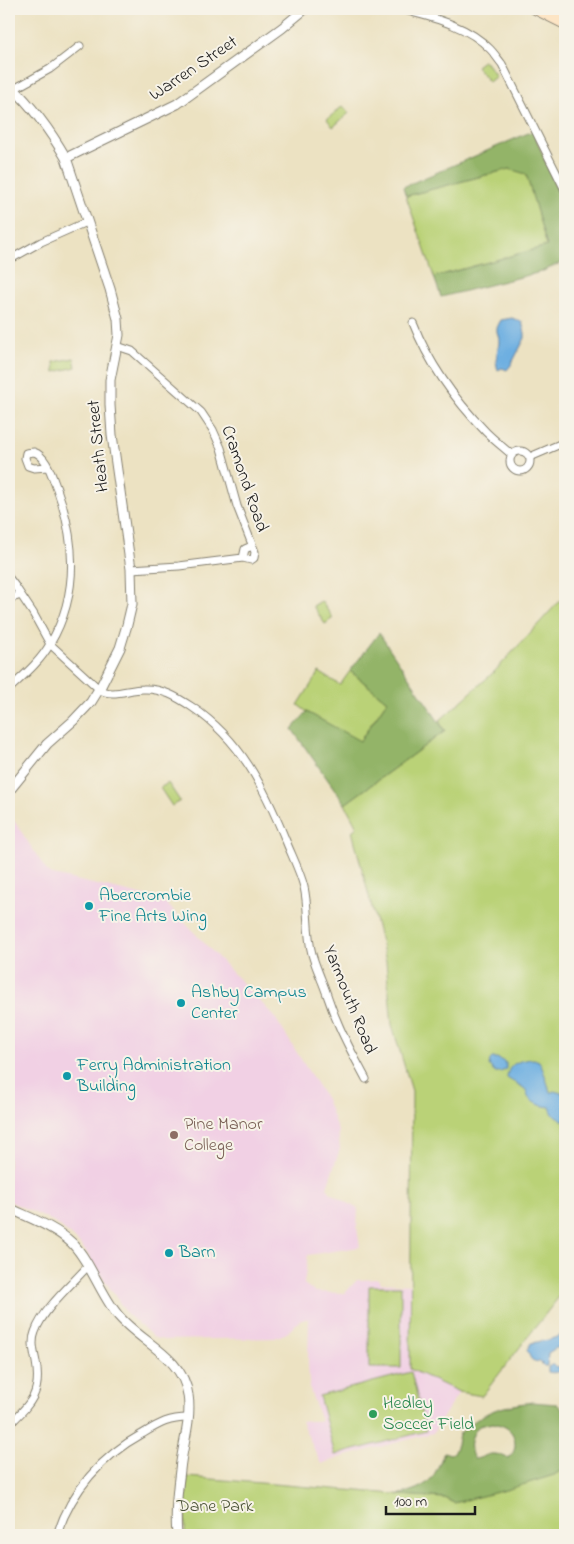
<svg xmlns="http://www.w3.org/2000/svg" width="574" height="1544" viewBox="0 0 574 1544" font-family="'Indie Flower',sans-serif">
	<rect width="100%" height="100%" fill="#f7f3e8"/>
	<filter id="ink" filterUnits="userSpaceOnUse"><feTurbulence type="fractalNoise" baseFrequency=".02" numOctaves="2"/><feDisplacementMap in="SourceGraphic" scale="10" xChannelSelector="R" yChannelSelector="G"/><feConvolveMatrix kernelMatrix="1 2 1 2 8 2 1 2 1" color-interpolation-filters="sRGB"/></filter>
	<filter id="wash" filterUnits="userSpaceOnUse"><feTurbulence type="fractalNoise" baseFrequency=".0096" numOctaves="4" result="noise"/><feDisplacementMap in="SourceGraphic" scale="20" xChannelSelector="R" yChannelSelector="G"/><feGaussianBlur stdDeviation="1.12" result="paint"/><feColorMatrix in="noise" values="0 0 0 0 0 0 0 0 0 0 0 0 0 0 0 0 0 1.4 0 .05"/><feComposite in="paint" operator="in"/></filter>
	<g filter="url(#wash)">
		<rect width="100%" height="100%" fill="#ece2c2"/>
		<path fill="#f1d0e4" d="M9,813L49,874L163,900L274,1016L326,1099L338,1131L340,1149L327,1187L330,1192L358,1209L357,1228L360,1247L308,1255L304,1284L315,1292L345,1293L357,1280L379,1279L381,1283L411,1285L410,1369L459,1392L433,1433L338,1458L321,1464L301,1421H321L311,1393L309,1381L308,1362L309,1319H301L287,1333L275,1338L164,1340L155,1338L127,1314L84,1249L73,1237L54,1222L9,1201Z"/>
		<path fill="#bad277" stroke="#6b774a" d="M484,60L496,76L489,82L476,66Z
			M343,106L349,113L333,127L327,119Z
			M509,169L526,173L547,246L434,277L406,196Z
			M74,358L76,367L55,372L54,362Z
			M565,595V1289L482,1396L459,1392L410,1369L412,1091L392,1025L386,961L352,831L357,827L345,804L445,731L439,721L495,671Z
			M321,601L333,618L325,624L313,606Z
			M350,671L387,701L359,742L307,712L298,705L319,672L340,685Z
			M168,783L180,801L172,806L160,788Z
			M369,1286H401V1368H369Z
			M411,1372L426,1431L335,1455L319,1396Z
			M565,1468V1535H185V1515L187,1477L444,1498L454,1503L554,1475Z"/>
		<path fill="#93b468" stroke="#586842" fill-rule="evenodd" d="M533,131L565,209V261L541,272L441,297L434,277L547,246L526,174L509,169L406,196L403,187Z
			M379,633L445,731L345,804L292,729L307,712L360,741L387,701L350,671Z
			M532,1402L557,1404L565,1412V1468L554,1475L506,1490L454,1503L444,1498L398,1495C429,1486 433,1482 444,1452L450,1454L454,1452L457,1444L459,1434C485,1410 498,1407 532,1402ZM493,1423C504,1425 515,1430 515,1444C515,1450 513,1454 508,1458C504,1457 500,1454 495,1454C487,1453 481,1459 474,1459C468,1448 470,1435 479,1426Z"/>
		<path fill="#6dafe1" stroke="#44667e" d="M512,318L522,322L525,333V338L511,365L507,370L502,368L498,370C494,359 498,352 499,342C499,331 493,333 501,320Z
			M492,1058H497L506,1063V1069L501,1072H494L489,1065L490,1060Z
			M534,1059L539,1061C544,1071 547,1081 550,1092H552L554,1091L565,1094V1121C555,1118 553,1116 550,1107C542,1106 533,1104 528,1097C527,1094 527,1091 525,1089C520,1085 513,1082 507,1078C508,1062 521,1060 534,1059Z
			M565,1334V1347L556,1348L548,1353L547,1366H544L540,1362C530,1361 531,1359 527,1350L531,1343L548,1340Z
			M553,1364L556,1367L565,1365V1370C558,1371 556,1374 548,1372V1367Z"/>
	</g>
	<g filter="url(#ink)">
		<g fill="none" stroke-linecap="round" stroke-linejoin="round">
			<defs>
				<path id="minor" d="M401,9C431,17 467,25 490,49C494,53 498,59 502,64L565,190
					M14,89L50,69L80,46
					M9,260L41,242L86,222
					M413,323C429,364 456,401 486,432C494,440 503,447 512,455
					M117,346L132,351L201,412L213,430L221,448L237,506L255,552L254,558L251,560L243,558L179,566L131,569
					M510 461a10 10 0 1 1 20 0a10 10 0 1 1-20 0Z
					M530,457L565,442
					M243,558L245,549L252,546
					M9,578L15,586L33,613L50,644L99,689C112,698 128,689 143,689C162,688 177,697 192,707C241,740 264,787 286,841C292,856 300,871 304,887C309,909 306,932 312,954C314,962 318,971 321,979C327,993 331,1008 337,1021C345,1041 356,1060 366,1079
					M9,599L21,595
					M9,689C23,676 40,662 50,644C79,595 76,541 57,489C52,477 47,456 34,452L26,453L25,458L28,466L34,468L47,467
					M9,1425C30,1404 42,1394 36,1362C34,1352 31,1342 35,1332C43,1309 72,1284 88,1266
					M57,1535C71,1491 102,1456 142,1434C159,1424 168,1418 188,1418"/>
				<path id="tertiary" d="M9,84C31,105 51,132 66,158L110,289L118,319L119,335L110,380V405L112,435L131,569L132,604L127,625L120,648L101,686L91,702L73,721L47,744L9,791
					M66,158L177,104L282,28L305,9
					M9,1208C30,1218 55,1227 72,1243C90,1261 100,1293 117,1314C139,1342 183,1356 188,1395C192,1420 182,1446 180,1470C177,1492 175,1514 177,1535"/>
				<path id="secondary" d="M535,9L565,24
					M552,9L565,15"/>
			</defs>
			<use href="#minor" stroke="#847f6f" stroke-width="9"/>
			<use href="#tertiary" stroke="#847f6f" stroke-width="11"/>
			<use href="#secondary" stroke="#847f6f" stroke-width="12"/>
			<use href="#minor" stroke="#fff" stroke-width="7"/>
			<use href="#tertiary" stroke="#fff" stroke-width="9"/>
			<use href="#secondary" stroke="#fde5c5" stroke-width="10"/>
		</g>
	</g>
	<g fill="#0f9aa8" stroke="#f7f3e8" stroke-width="2">
		<circle cx="89" cy="906" r="5"/>
		<circle cx="181" cy="1003" r="5"/>
		<circle cx="67" cy="1076" r="5"/>
		<circle cx="169" cy="1253" r="5"/>
	</g>
	<circle fill="#8d6e63" stroke="#f7f3e8" stroke-width="2" cx="174" cy="1135" r="5"/>
	<circle fill="#2e9e5b" stroke="#f7f3e8" stroke-width="2" cx="373" cy="1414" r="5"/>
	<g text-anchor="middle" dominant-baseline="central" stroke-width="4" stroke-linejoin="round" paint-order="stroke">
		<g font-size="18" fill="#1c1c1c" stroke="#f7f3e8">
			<text transform="translate(194 69) rotate(-34)">Warren Street</text>
			<text transform="translate(99 446) rotate(-96)">Heath Street</text>
			<text transform="translate(244 479) rotate(71)">Cramond Road</text>
			<text transform="translate(349 1000) rotate(68)">Yarmouth Road</text>
		</g>
		<g font-size="18" fill="#0d838f" stroke="#f7f3e8" text-anchor="start">
			<text x="99" y="896">Abercrombie<tspan x="99" dy="21">Fine Arts Wing</tspan></text>
			<text x="191" y="993">Ashby Campus<tspan x="191" dy="21">Center</tspan></text>
			<text x="77" y="1066">Ferry Administration<tspan x="77" dy="21">Building</tspan></text>
			<text x="179" y="1253">Barn</text>
		</g>
		<g font-size="18" fill="#785e54" stroke="#f7f3e8" text-anchor="start">
			<text x="184" y="1125">Pine Manor<tspan x="184" dy="21">College</tspan></text>
		</g>
		<g font-size="18" fill="#27864d" stroke="#f7f3e8" text-anchor="start">
			<text x="383" y="1404">Hedley<tspan x="383" dy="21">Soccer Field</tspan></text>
		</g>
		<g font-size="18" fill="#4b5337" stroke="#f7f3e8">
			<text x="215" y="1507">Dane Park</text>
		</g>
	</g>
	<rect width="574" height="1544" fill="none" stroke="#f7f3e8" stroke-width="30"/>
	<path d="M386 1506v8h89v-8" fill="none" stroke="#1c1c1c" stroke-width="2.5"/>
	<text x="394" y="1506" font-size="15" fill="#1c1c1c" stroke="#f7f3e8" stroke-width="4" paint-order="stroke">100 m</text>
</svg>
